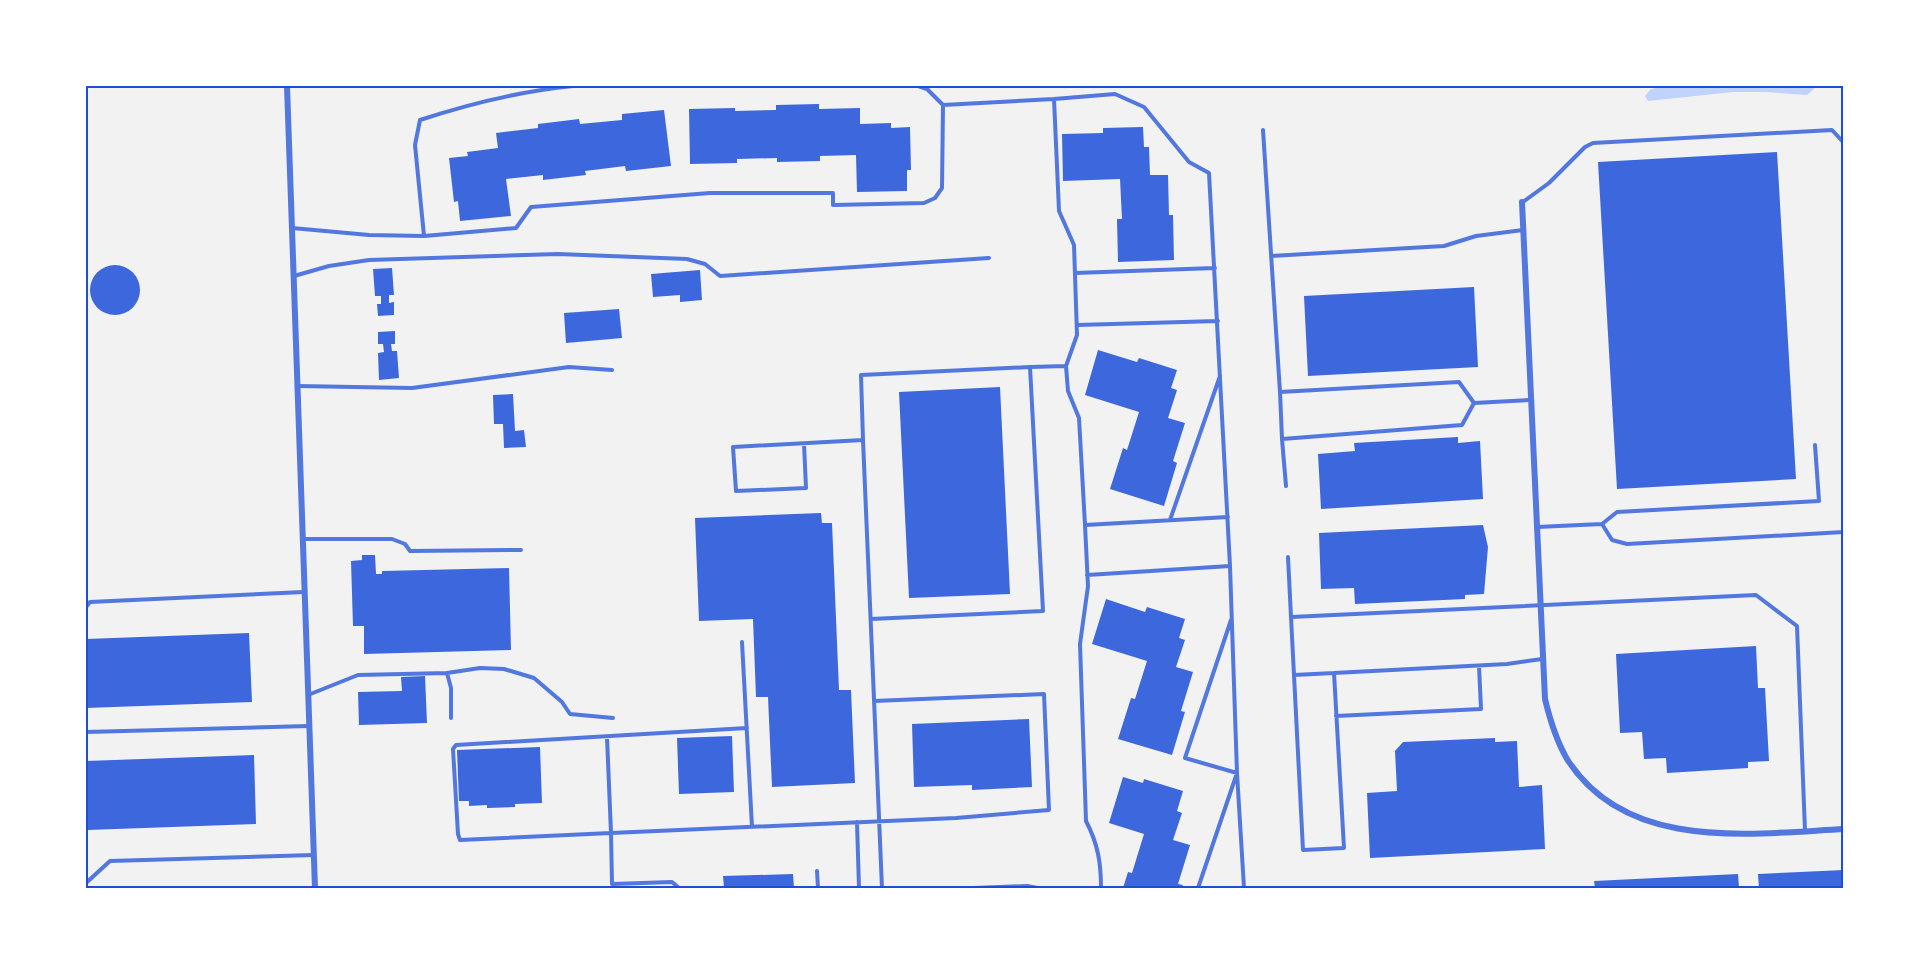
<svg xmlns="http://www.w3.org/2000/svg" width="1929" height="974" viewBox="0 0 1929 974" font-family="Commissioner,sans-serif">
	<rect width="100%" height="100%" fill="#f2f2f2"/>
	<path fill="#bfd3fe" d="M1660,86H1816V87L1807,95L1765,92H1733L1648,101L1645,96L1650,90Z"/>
	<path fill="#3d67dc" d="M819,104V109L860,108V124L891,123V128L910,127L911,170H907V191L857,192L856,155L820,156V161L777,162V158L737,159V163L690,164L689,109L735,108V111L776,110V105Z
		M664,110L671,166L626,171L625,166L585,171L586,175L543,180V175L506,179L511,216L460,221L458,201L454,202L449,158L468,156L467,152L498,148L496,133L538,128V124L579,119L580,124L622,120V114Z
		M1143,127L1144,147H1149L1150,175H1168L1169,215H1173L1174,260L1118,262L1117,219H1122L1120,179L1063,181L1062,134L1103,133V128Z
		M1777,152L1796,479L1617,489L1598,162Z
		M90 290a25 25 0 1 1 50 0a25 25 0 1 1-50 0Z
		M392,268L394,295H389V303L394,302V315L378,316L377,304H381V296H375L373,269Z
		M700,270L702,300L680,302V295L653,297L651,274Z
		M1474,287L1478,367L1308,376L1304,296Z
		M619,309L622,338L566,343L564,313Z
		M395,331V344H391L392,351H397L399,378L379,380L378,353L384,352L383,344H378V332Z
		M1098,350L1137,362L1139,358L1177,370L1171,388L1177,390L1168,418L1185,423L1173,461L1177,463L1164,506L1110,489L1123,448L1127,450L1139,412L1085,395Z
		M1000,387L1010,594L909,598L899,392Z
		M513,394L515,431L524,430L526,447L504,448L503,424H494L493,395Z
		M1458,437V443L1480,441L1483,499L1321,509L1318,454L1355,451L1354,443Z
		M821,513L822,523H832L839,690H851L855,783L772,787L768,697H756L753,619L699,621L695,518Z
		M1483,525L1488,547L1484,594L1465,595V599L1355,604L1354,588L1321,589L1319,533Z
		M362,555H375L376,574H382V571L509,568L511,650L364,654V626H353L351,561L362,560Z
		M1106,599L1145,612L1147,607L1185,619L1179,638L1185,640L1176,667L1193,672L1181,711L1185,712L1172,755L1118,739L1131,698L1135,699L1147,661L1092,644Z
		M249,633L252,702L86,708V639Z
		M1756,646L1758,688H1765L1769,761L1748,762V768L1667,773L1666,758L1644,759L1642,732L1620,733L1616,654Z
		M425,676L427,723L359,725L358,692L402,691L401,677Z
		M1029,719L1032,787L972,790V785L914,787L912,724Z
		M732,736L734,792L679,794L677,738Z
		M1495,738V742L1517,741L1519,787L1542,785L1545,849L1370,858L1367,793L1397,791L1395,751L1403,742Z
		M540,747L542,803L515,804V807L487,808V805L469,806V801H459L457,750Z
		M254,755L256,824L88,830L86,761Z
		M1123,777L1143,783L1144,779L1183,791L1177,811L1182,813L1173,840L1190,845L1178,884L1183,885L1181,888H1123L1128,872L1132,873L1144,834L1109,823Z
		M1844,870V888H1759L1758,874Z
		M793,874L794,888H724L723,876Z
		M1738,874L1739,888H1595L1594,881Z"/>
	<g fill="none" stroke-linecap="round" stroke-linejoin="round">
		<path stroke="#5277de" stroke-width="4" d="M918,86L927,89L943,105L1054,99
			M1263,130L1280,392L1459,382L1474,403L1530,400
			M1523,202L1549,183L1585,147L1593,143L1832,130L1844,143
			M292,228L369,235L424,236L415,145L420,120C469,104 522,91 573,86
			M424,236L516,228L531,207L710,193H833V205L924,203L935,198L942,188L943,105
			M1271,256L1444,246L1476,236L1523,230
			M1075,273L1215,268
			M294,276L329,266L369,260L558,254L687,259L705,264L720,276L989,258
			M1077,325L1218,321
			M1030,367L1066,366
			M297,386L412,388L569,367L612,370
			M1280,392L1282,439
			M804,444L806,488L736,491L733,447L863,440
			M1286,486L1282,439L1462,425L1474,403
			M1170,520L1220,376
			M1602,524L1612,540L1627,544L1844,532
			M1085,525L1228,517
			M1537,527L1602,524L1617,512L1819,501L1815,445
			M303,539H392L405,544L410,551L521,550
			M1288,557L1291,617
			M1087,575L1230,566
			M86,607L90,602L304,592
			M871,619L1043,611L1030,367L861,375L863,440L882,888
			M742,642L752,827
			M1542,659L1507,664L1334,673L1344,848L1303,850L1291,617L1756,595L1797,626L1805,831
			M447,673L451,688V718
			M1294,675L1334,673
			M308,695L358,675L447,673L480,668L504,669L534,678L562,702L570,714L613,718
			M1336,716L1481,709L1479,666
			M86,732L309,726
			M607,737L611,833L460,840L458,834L453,749L456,745L747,728
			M857,822L859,888
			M817,871L818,888
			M86,883L110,861L314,855
			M679,888L672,882L612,884L611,833L956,818L1049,810L1044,694L874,701
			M974,888L1027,886L1038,888
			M1101,888C1101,863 1098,844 1086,821L1080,644L1088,586L1085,525L1079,418L1068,391L1066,366L1077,335L1074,245L1059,211L1054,99L1115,94L1144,107L1189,162L1209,173L1230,566L1237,773L1244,888
			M1198,888L1237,773L1185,758L1231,620"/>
		<path stroke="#5277de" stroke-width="6" d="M287,86L315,888
			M1522,202L1545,699C1550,720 1556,740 1567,759C1626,852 1749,834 1844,829"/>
	</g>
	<rect width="1929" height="974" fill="none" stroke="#ffffff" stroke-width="174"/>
	<rect x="87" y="87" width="1755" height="800" fill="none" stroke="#1d4ed8" stroke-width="2"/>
</svg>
